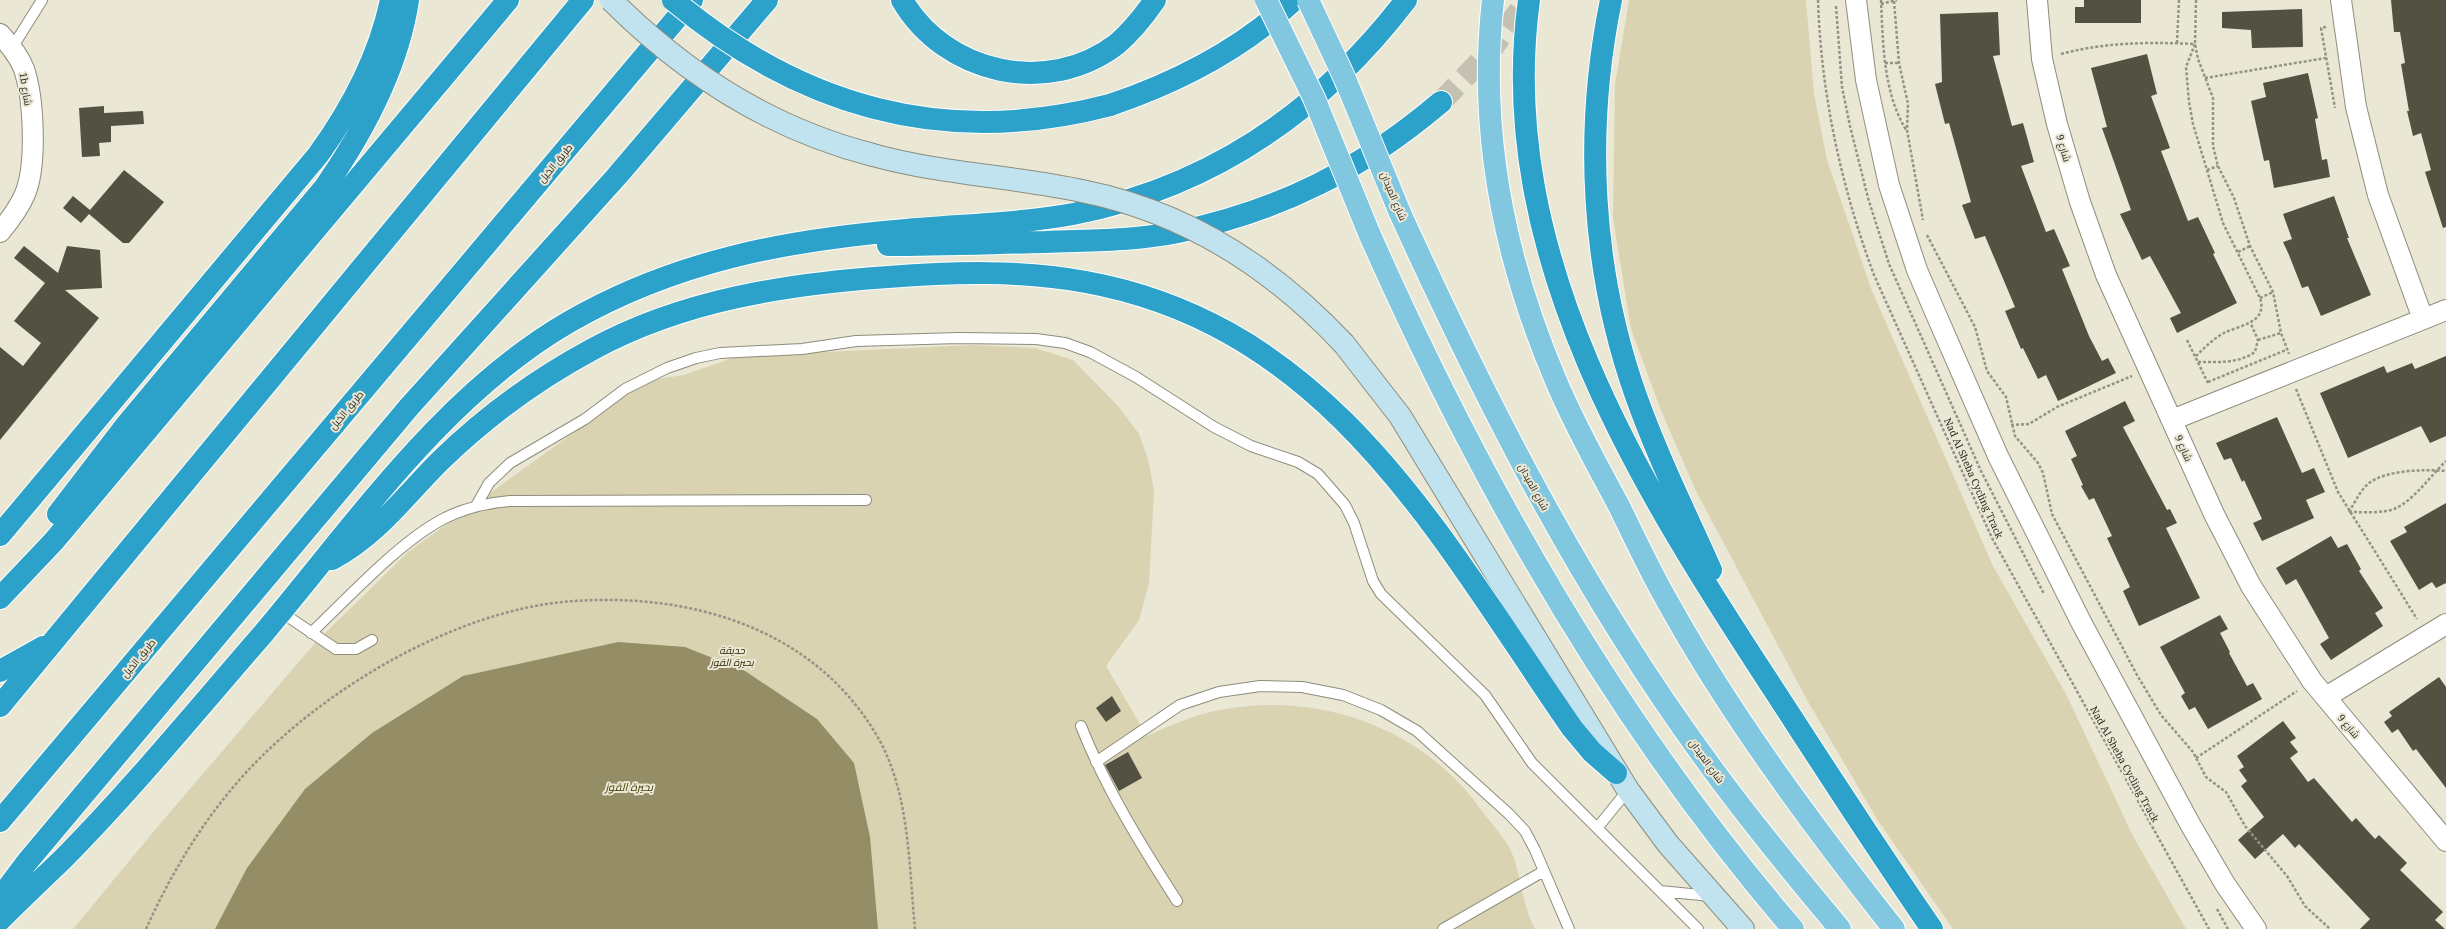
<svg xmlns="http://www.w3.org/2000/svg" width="2446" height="929" viewBox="0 0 2446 929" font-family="'Noto Serif',Cairo,serif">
	<rect width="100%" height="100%" fill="#eae7d5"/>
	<path fill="#d9d3b1" d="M1629,0H1806L1814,94L1827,160L1872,291L1993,566L2066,694L2133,836L2186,929H1953L1877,819L1807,700L1695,489L1660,408L1631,329L1613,218L1615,85Z
		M973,345L1035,348L1073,360L1119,407L1139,434L1148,459L1154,491L1149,583L1139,620L1106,666L1147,736C1165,728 1184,719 1203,714C1305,687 1417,722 1479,807C1489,821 1504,836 1511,851C1522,876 1522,905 1535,929H73L159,825L315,643L408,552L636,388L657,379L684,375L738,356Z"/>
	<path fill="#958d65" d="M618,642L685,647L745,671L817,719L854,763L870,837L878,929H215L247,868L305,789L372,733L463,676Z"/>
	<path fill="#535142" d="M2084,0H2141V23H2075V7H2084Z
		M2391,0H2446V227L2443,228L2425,172L2431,170L2421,133L2413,136L2407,111H2409L2401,64L2405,63L2400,32H2394Z
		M2302,9L2303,47L2252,48L2251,30L2222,28V12Z
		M1998,12L2000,55L1993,56L2012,126L2023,123L2034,162L2021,166L2046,232L2054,229L2070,266L2062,269L2089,336L2102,361L2108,358L2116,373L2058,401L2046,375L2038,379L2023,348L2021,349L2005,311L2015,307L1985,236L1975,239L1962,205L1971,202L1949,123L1945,124L1935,84L1942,82L1940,14Z
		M2147,54L2157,94L2151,96L2170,148L2161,151L2188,221L2198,217L2215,253L2213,254L2237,303L2177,333L2170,318L2181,313L2150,256L2142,260L2120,214L2131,210L2102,128L2107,127L2091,68Z
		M2308,73L2318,118L2315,119L2322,160L2327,159L2330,177L2274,188L2269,160L2264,161L2251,101L2266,97L2263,83Z
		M104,106V113L143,111L144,124L111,126V142L99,143L100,156L82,157L79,108Z
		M124,170L164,202L129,243H123L89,214L81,223L63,208L73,196L90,210Z
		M2334,196L2349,238H2347L2371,295L2321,316L2308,286L2302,288L2289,255L2283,242L2292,239L2283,214Z
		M24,246L58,273L67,246L100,250L102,288L65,290L99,318L0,440V347L23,366L41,343L14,321L45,283L14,258Z
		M2446,356V436L2430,443L2421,426L2348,458L2320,393L2384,366L2387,373L2412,363L2415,369Z
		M2125,401L2135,421L2123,427L2167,510L2170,509L2177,523L2166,528L2200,598L2139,626L2123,591L2130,587L2107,538L2112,536L2094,498L2089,500L2081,486L2083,485L2071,459L2077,456L2065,431Z
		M2277,417L2302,473L2314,468L2325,492L2306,500L2314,518L2262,541L2253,523L2262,519L2244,480L2242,482L2231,458L2224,460L2216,443Z
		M2446,503V583L2436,588L2432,582L2419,590L2390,541L2407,532L2404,527Z
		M2331,536L2338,548L2347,544L2361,569L2359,571L2383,608L2375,613L2383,626L2331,660L2320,644L2329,638L2296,579L2286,585L2276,568Z
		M2220,615L2228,629L2220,633L2230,652L2229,653L2247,686L2253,683L2262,699L2208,729L2195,707L2189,710L2181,696L2185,693L2160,647Z
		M2439,677L2446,687V788L2416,749L2413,751L2398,729L2392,733L2384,722L2392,716L2389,712Z
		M1112,696L1121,711L1106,722L1096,708Z
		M2283,721L2296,738L2290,742L2298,752L2290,758L2308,782L2314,778L2352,822L2356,818L2375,839L2379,835L2407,863L2400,870L2443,912L2435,920L2445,929H2360L2370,919L2299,844L2295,848L2283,834L2255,859L2238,840L2264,817L2241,786L2247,781L2239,770L2244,767L2237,756Z
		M1128,752L1142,778L1119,791L1105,765Z"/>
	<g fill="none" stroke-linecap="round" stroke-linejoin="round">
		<path stroke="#c4c1b2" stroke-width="22" stroke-dasharray="22 11" stroke-linecap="butt" d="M1441,102L1491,50L1527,0"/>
		<defs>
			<path id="service" d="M12,48L42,0
				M476,506L489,483L510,463L585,419L625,389L667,368L696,358L720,353L802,349L856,341L958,338L1036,339L1065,343L1090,352L1136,377L1214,427L1251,446L1298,462L1318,474L1345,505L1354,523L1373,581L1381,594L1485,695L1532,763L1698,929
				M281,612L336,649H356L372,640
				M311,633C349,597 398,543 443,519C464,508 486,503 510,501L866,500
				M1081,726C1106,789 1141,845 1177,901
				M1096,762L1180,705L1219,692L1260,686L1302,687L1343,695L1381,710L1417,731L1509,814L1525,831L1535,850L1569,929
				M1598,827L1628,790
				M1660,891L1711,896
				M1443,929L1544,871"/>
			<path id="minor" d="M1856,0L1866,80L1889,185L1917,270L1935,312L1998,456L2081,622L2190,824L2225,884L2256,929
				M2037,0L2042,59L2057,124L2080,202L2106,275L2214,514L2251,586L2312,681L2446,841
				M2341,0L2356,107L2378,195L2423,319
				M0,34C10,45 19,56 24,69C34,99 37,165 25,194C19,208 10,220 0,232
				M2172,420L2446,310
				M2326,697L2446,624"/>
			<path id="secondary" d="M1344,344L1400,416L1628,790L1668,844L1743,929"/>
			<path id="primary" d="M1493,0C1478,132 1504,259 1556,381C1574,424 1597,465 1619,506C1634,537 1649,569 1666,599C1730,715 1812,825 1894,929
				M1400,213C1486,402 1580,587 1703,756C1746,816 1793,873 1840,929
				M1369,233C1479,482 1615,722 1793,929"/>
			<path id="motorway" d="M902,0C945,74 1048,97 1117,44C1132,31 1144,16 1155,0
				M1529,0C1494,254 1641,487 1774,690C1826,770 1878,851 1932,929
				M1611,0C1584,131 1591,269 1636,396C1657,455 1685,512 1711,570
				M1110,105C1178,82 1242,49 1294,0
				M888,245C940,245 993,243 1045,242C1090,240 1134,241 1178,232C1280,211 1362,169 1441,102
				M58,514L127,424L325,187C364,131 398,68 408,0
				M0,535L318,155C352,108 379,57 391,0
				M332,559C376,536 405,496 439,462C485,417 537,379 593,349C683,300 787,284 888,277C953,272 1022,270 1086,282C1333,327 1442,541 1572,728L1592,752L1616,773
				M0,598L54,541L508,0
				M0,671L43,647
				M0,706L583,0
				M0,821L692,0
				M0,898L27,862L409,407L617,176L767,0
				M0,920C21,899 42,879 63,859C133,788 197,710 262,635C355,525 443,395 569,322C675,261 786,240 906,230C961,225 1018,224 1073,214C1211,187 1321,111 1406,0"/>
		</defs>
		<use href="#service" stroke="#8e8c7b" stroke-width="12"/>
		<use href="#minor" stroke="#8e8c7b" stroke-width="22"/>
		<use href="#secondary" stroke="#8e8c7b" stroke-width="24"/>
		<use href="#primary" stroke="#fff" stroke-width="24"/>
		<use href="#motorway" stroke="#fff" stroke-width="24"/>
		<path stroke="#959386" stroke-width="2.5" stroke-dasharray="3 2" stroke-linecap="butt" d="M1818,0C1821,94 1841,186 1874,275L1992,538L2209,929
			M1881,0C1883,44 1883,91 1906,130
			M2196,0L2195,44L2198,59L2213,98V146L2218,166L2234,198L2250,246L2273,292L2281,333L2289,354
			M1894,1L1899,63L1908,104L1907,130L1923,220
			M1881,4L1897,0
			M1836,6L1842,87L1850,126L1868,198L1889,264L1981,471L2044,594
			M2326,27L2321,28L2335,108
			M2177,43L2179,0
			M2061,54C2106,42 2149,42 2195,44L2186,67L2189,102L2193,124L2223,223L2260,298C2268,323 2240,325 2224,333C2213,339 2204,348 2195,357
			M1885,63H1899
			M2205,78L2326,58
			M2207,170L2218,166
			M1927,235L1975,327L1987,371L2006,397L2015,436L2038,463L2043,473L2052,514L2137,675L2161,715L2193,752L2206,777L2226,792L2245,826L2287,876L2305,906L2330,929
			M2238,252L2250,246
			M2260,298L2273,292
			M2187,340L2208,383
			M2258,340L2281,333
			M2198,362C2218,362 2237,364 2255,352L2258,340L2251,324
			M2208,382L2286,350
			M2296,389L2338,492L2417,619
			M2011,425L2029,424L2057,407L2132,376
			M2349,512C2361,512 2374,513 2386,511C2408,509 2430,476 2446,461
			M2349,512C2355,502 2360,491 2368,484C2384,470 2425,469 2446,471
			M2196,758L2297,691
			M2217,909L2228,929
			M146,929C168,880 196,832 230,791C306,698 453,608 575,601C617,598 661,601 702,611C779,630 843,673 881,743C910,799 909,868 915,929"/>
		<use href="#service" stroke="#fff" stroke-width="10"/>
		<use href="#minor" stroke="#fff" stroke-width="20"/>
		<use href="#secondary" stroke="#c0e3ef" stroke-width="22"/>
		<use href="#primary" stroke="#80c7df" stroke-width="22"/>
		<use href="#motorway" stroke="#2ca1c9" stroke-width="22"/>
		<defs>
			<path id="secondary-bridge" d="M611,0C685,74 771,129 873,155C941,174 1013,176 1082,191C1186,212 1272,267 1344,344"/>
			<path id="primary-bridge" d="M1266,0L1314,98L1369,233
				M1308,0L1345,79L1400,213"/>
			<path id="motorway-bridge" d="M673,0C802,108 946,148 1110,105"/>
		</defs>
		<use href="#secondary-bridge" stroke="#8e8c7b" stroke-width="24" stroke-linecap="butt"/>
		<use href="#primary-bridge" stroke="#fff" stroke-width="24" stroke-linecap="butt"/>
		<use href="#motorway-bridge" stroke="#fff" stroke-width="24" stroke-linecap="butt"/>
		<use href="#secondary-bridge" stroke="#c0e3ef" stroke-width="22"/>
		<use href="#primary-bridge" stroke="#80c7df" stroke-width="22"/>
		<use href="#motorway-bridge" stroke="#2ca1c9" stroke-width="22"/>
	</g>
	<g text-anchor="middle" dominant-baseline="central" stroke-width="4" stroke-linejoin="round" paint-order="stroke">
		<g font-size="10" fill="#2c2b24" stroke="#eae7d5">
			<text transform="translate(26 89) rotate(81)">1b شارع</text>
			<text transform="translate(2064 148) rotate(74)">شارع 9</text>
			<text transform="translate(555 163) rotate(-50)">طريق الخيل</text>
			<text transform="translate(1394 196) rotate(67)">شارع الميدان</text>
			<text transform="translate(346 410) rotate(-50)">طريق الخيل</text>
			<text transform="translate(2184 448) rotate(66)">شارع 9</text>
			<text transform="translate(1974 478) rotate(66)">Nad Al Sheba Cycling Track</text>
			<text transform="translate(1534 487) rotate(61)">شارع الميدان</text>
			<text transform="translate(138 658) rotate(-50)">طريق الخيل</text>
			<text transform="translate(2349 726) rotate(50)">شارع 9</text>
			<text transform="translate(1707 761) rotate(54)">شارع الميدان</text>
			<text transform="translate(2125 764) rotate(61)">Nad Al Sheba Cycling Track</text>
		</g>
		<g font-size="10" font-style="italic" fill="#322c08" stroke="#eae7d5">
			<text x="732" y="650">حديقة<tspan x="732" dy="12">بحيرة القوز</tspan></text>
		</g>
		<g font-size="11" font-style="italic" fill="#463d07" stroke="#eae7d5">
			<text x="629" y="786">بحيرة القوز</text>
		</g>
	</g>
</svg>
